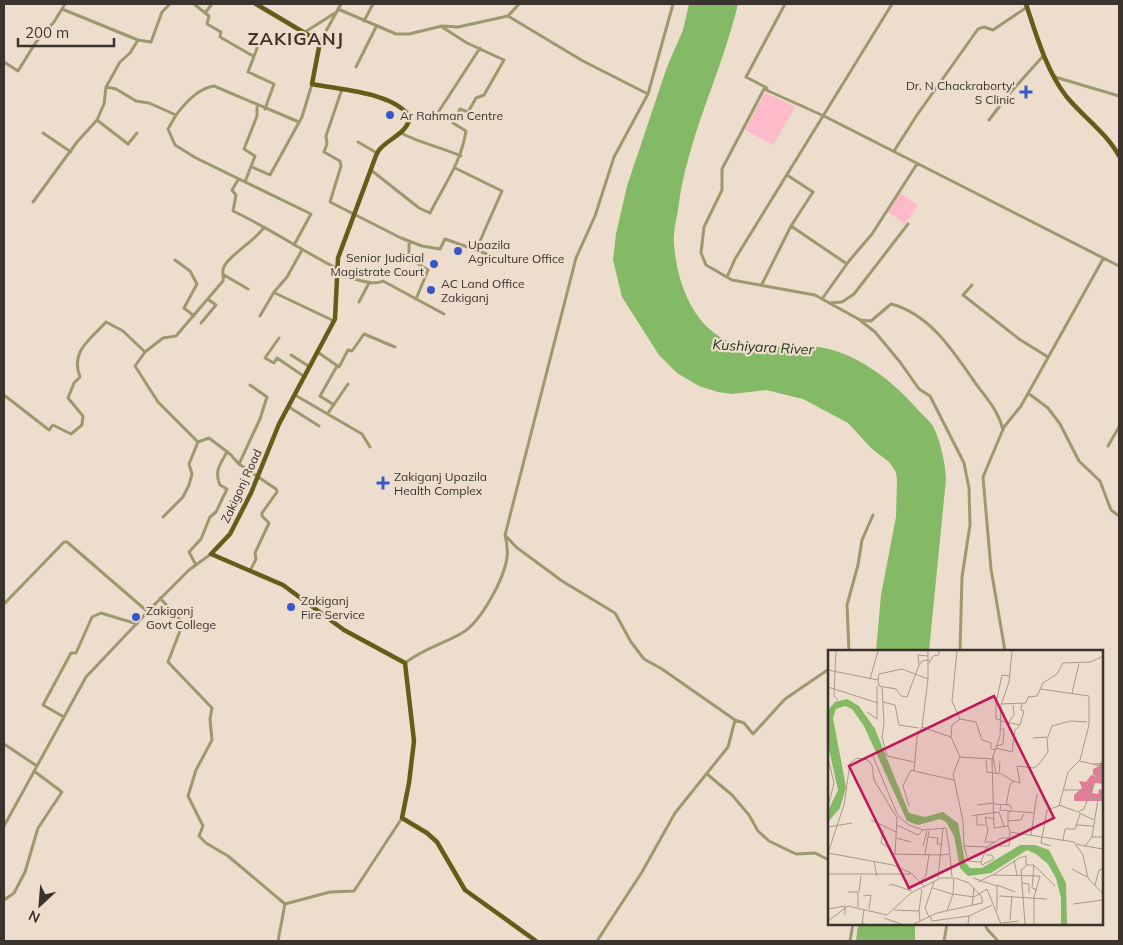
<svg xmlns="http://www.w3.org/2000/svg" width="1123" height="945" viewBox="0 0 1123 945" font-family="Mulish,sans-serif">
	<rect width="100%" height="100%" fill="#edddcc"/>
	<path fill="#fdbbc9" d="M765,92L795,107L773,145L745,130Z
		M900,193L918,205L905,224L888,212Z"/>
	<path fill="#84b965" d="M689,4H738C721,75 687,137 678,210C676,221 673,233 674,244C677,287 697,337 743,346C767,350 794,344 819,347C858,353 894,382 919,411C924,416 931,422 934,428C941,444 945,462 946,479L929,651H876L881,595L896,517L897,480L896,472L889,462L871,448L848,423L803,399L766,390L732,394L718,392L699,386L677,373L659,355L622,297L613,260L616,234L627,186L667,67L683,30Z
		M858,924H915V941H856Z"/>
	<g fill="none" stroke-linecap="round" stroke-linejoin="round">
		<path stroke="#9d996f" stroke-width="3" d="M194,4L209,16L207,24L221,32L220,37L253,56
			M62,9L138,40L151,42L162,12L170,4
			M338,9L396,34H409L442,26L458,27L508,16L583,61L648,94L614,157L595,216L576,258L505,535C507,543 508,550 507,558C504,579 481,622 462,633C443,644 422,649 405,663
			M205,13L212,4
			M508,16L519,4
			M364,21L373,4
			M305,32L335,13
			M320,42L341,4
			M259,43L248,72L274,84L265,109
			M4,62L18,71L36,42L54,22L65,4
			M356,67L376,27
			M1055,77L1119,96
			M106,87L116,89L136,101L149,103L176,115L168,129L175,145L196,158L311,214L294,245
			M767,88L746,77L785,4
			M342,89L326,136L327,144L324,152L340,161L341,166L330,202L401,238L422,246L440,249L445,239L476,250
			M648,94L673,4
			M439,111L480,48
			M176,115C185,103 199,88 214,86L299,122
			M824,116L764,89L722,169V190L704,227L701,253L706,265L732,280L815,295L860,320L871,321L891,304C930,314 954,352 976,384C988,400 998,410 1003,430
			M824,116L1119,266
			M97,120L128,144L137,133
			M989,120L1009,94L1044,55
			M43,133L71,152
			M401,133C420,143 440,147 461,156
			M358,142L377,153
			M894,151L917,115L978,29L984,27L993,30L1027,7
			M252,167L270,175L302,117L312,84
			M455,168L502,191L476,250L505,261
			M371,170L419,208L430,213C444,185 461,163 466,131L453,123L460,109L468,112L476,98L484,95L504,60L467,43L442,27
			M787,175L813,192L791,226L847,264
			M238,180L232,190L236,195L233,211C269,228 301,250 336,268
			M245,182L255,156L244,149L257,116V106
			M33,202L77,142L97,120L104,104L106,87L120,62L130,53L138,40
			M409,241V258L428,270L416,299
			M175,260L190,271L197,284L184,308L194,316
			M224,275L248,289
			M337,276C351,276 371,287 383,281L444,314
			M727,277L735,259L892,4
			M762,284L791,226
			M972,285L963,295L1019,339L1048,357
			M275,293L334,321
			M822,299L849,261L872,234L917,164
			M359,302L369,283
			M829,303L842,302L854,294L908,224
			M260,316L274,292L287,277L302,250
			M861,321L875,332L900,362L919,389L930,396L964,463L969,488L970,525L962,577L960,651
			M201,323L216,305L209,300
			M279,338L265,358L274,363L277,358L305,377
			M145,352L135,366L158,402L198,442
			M319,353L339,367L348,350L352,351L364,334L395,347
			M291,355L310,367
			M1028,393L1048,408L1060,424L1079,461L1100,481L1111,510L1119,516
			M4,395L49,430L53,425L71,434L82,425L83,416L68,398L74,383L80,377C70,351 90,340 106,322L123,331L145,352L163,338L176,336L223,281C224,277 222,273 223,270C224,258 257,240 264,227
			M295,395L362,434L370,447
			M334,405L320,396L337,366
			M289,407L319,426
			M328,413L348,384
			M1108,446L1119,427
			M239,464L260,419L267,397L250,385
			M163,517L183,497L189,485L192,474L189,464L198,442L209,438L230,454L239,464L276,489L277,492L262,513V516L269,523L255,553L256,559L250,571
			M506,536L516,547L562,581L615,613L631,642L644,659L662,669L735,720L728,747L675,813L642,872L597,941
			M196,565L189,552L201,539L210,517L216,512L227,489L220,485C214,472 220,464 227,452
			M160,598L183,623L168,662L212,708L210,719L212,740L196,770L188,796L203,826L199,836L206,843L228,856L285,904
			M4,604L64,542H67L148,612
			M849,651L847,605L858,565L862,540L873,515
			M1005,651L991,569L983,477L1004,427L1021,406L1103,259
			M64,717L43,705L71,653H76L92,617L101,613L137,624
			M735,720L744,723L753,734L785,699L829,669
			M4,744L37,766
			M707,774L732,795L749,815L758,831L769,841L796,854L815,853L829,860
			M4,826L86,677L157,602L189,570L211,554
			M4,900L14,893L25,872L38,828L62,792L34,771
			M985,924L987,929L998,941
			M278,941L285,904L330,892L354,891L402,818
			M850,941L853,924
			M944,941L947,924"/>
		<path stroke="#645c18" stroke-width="4.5" d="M256,4L320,42L312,84C340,90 393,92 410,117C407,134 389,138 379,150C377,153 375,158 374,161L338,258L335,319L279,424L251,493L230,534L211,554L283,585L344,630L405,663L414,741L409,783L402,818L427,833L437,842L465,890L536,941
			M1026,4C1036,34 1046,70 1066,96C1083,117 1106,132 1119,156"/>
	</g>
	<g fill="#3858c9" stroke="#edddcc" stroke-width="2">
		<path d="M1023.5 84.5h5v5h5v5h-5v5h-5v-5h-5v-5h5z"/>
		<circle cx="390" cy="115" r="5"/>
		<circle cx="458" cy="251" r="5"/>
		<circle cx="434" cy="264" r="5"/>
		<circle cx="431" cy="290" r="5"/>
		<path d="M380.5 475.5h5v5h5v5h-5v5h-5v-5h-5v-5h5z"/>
		<circle cx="291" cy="607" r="5"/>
		<circle cx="136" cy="617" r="5"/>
	</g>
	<g text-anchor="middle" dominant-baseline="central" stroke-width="4.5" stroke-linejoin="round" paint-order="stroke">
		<g font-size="12" fill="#3b342e" stroke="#edddcc" text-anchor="start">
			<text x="1015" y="85" text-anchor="end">Dr. N Chackraborty'<tspan x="1015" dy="14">S Clinic</tspan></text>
			<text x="400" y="115">Ar Rahman Centre</text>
			<text x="468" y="244">Upazila<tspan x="468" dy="14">Agriculture Office</tspan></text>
			<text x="424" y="257" text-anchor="end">Senior Judicial<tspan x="424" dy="14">Magistrate Court</tspan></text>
			<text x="441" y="283">AC Land Office<tspan x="441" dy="14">Zakiganj</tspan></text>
			<text x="394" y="476">Zakiganj Upazila<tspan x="394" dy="14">Health Complex</tspan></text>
			<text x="301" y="600">Zakiganj<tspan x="301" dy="14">Fire Service</tspan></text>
			<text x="146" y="610">Zakigonj<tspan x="146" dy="14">Govt College</tspan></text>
		</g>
		<g font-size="12" fill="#3b342e" stroke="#edddcc">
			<text transform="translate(241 486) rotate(-65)">Zakigonj Road</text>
		</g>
		<g font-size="14" font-style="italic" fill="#1f3412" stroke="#edddcc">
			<text transform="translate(763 347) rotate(3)">Kushiyara River</text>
		</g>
		<g font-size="18" font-weight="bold" letter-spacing="1" fill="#413527" stroke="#edddcc">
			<text x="296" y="38">ZAKIGANJ</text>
		</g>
	</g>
	<g transform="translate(828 650)">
		<rect width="275" height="275" fill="#edddcc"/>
		<path d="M264,113H275V134L267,133L264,143L270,144L271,139L275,140V151H246V145L254,138L251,131L258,132L263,125L270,127L265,125V119L273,115Z" fill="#e37d96"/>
		<path d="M19,49L31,56L47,79L81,163L97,167L115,162L130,173L137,212L142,218H154L192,195H207L221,200L238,233L239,274H233V248L228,228L220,214L208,204L199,200L163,223L140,226L132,218L126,186L118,172L112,169L90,175L79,171L36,76L24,59L17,56L8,59L5,68L18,137L12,158L0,172V161L10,140L0,95V60L7,52Z" fill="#84b965"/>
		<path fill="none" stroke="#a6998d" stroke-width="1" d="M100,1V29M101,13L105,6L111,5V1M91,15L90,5L100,6M0,20L50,30L51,24L74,19L100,29L94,77L123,87L132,107L164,109L166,178L180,176L182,182L246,192L255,205L260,228L275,244M7,21L8,1M7,22L6,46L10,50M42,29L50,1M50,30L51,36L68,39L73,46L79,47L91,15L94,11L101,10M0,37L50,53M54,37L56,73L54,87L59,106L86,112M212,39L261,46V75L252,110L240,122L231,156L219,160L213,193L223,196M244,43L251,14M55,52L67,55L71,75L91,78M173,54L198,53L200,47L209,46L215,33L229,24L235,13L263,12L275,6M39,62L49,69V36M132,69L148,72L154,90L163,93V99L168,100M173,70L168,69V53L174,25L182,26M173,71L192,75L196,61L193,60L194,54M181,72L186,65L185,55M94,77L89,87L86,121L126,130M123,87L124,75L132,69L124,51L129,1M205,88L220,87L224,76L242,71L259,72M169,96L175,94L176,79H172M168,98L184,102L187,80L192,75M44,104L70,166L81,175L95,180M132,107L125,124L135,171L136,196L159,197L173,188H182M165,107L168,123M0,108L6,133L0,157M164,109L172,86L173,55L181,32L184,1M158,110L159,122L171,124L172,111M251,111L273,116M172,123L185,131M236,140H263M261,148L272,149L275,145M166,154L182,155L184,159M149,155L165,153M173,155L172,160L207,163M178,155L182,135L185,131L192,133L189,116L206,118L210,115L220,102L219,88M231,155L250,162L256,159L275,109M81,156L75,136L83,120L86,121M251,163L266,170M149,165L171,162L176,176M144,166L149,165V175H157M166,169L157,167L160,180L157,192H167M43,170L68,182M180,171L193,170L196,164M69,175L90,185L95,180L118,178L122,204L112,205M249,175L265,176M180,176V162H183M0,177L24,173M55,180L53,193L61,198L70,216M203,185L209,144M100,187L110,188L109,194H113M264,187L270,149M68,188L83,192M235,190L237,179H247L252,164M248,194L257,196L264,187H275M95,196L99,181M136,196L140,211L153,212L159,197M171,196H181L182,182M257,196L275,199M0,203L16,155L22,113L29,108L40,110L44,115L46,130L69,168L67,204M0,203L65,215L83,223L97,237M64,204L112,205M97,204L101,181M122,205L124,227M186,210L189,225M46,211L49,226M153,212L154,215L166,209L164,205H158M206,215L204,238L209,240M244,219L259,227M0,224H83M165,225L191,208L198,206V215M110,228L115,178M145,228L169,236V260M93,231L98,225L101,204M150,232L164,225L212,226L206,247V274M194,233L201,234V243M169,235L187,242M267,235L271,220L275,219M61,236L63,234L84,241M105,238L124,244M20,242H30V257M31,242L33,226M35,246L43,245L41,259M171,246L219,249M245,254L275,250M144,256L146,238M0,259L17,256V265M36,260L34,273L37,274M66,260L91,261L92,271M91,261L94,239M119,261L125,244M102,266L104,271L141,266L140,274M141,266L164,255M101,267L97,258L106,232M56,268L73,274M182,270L184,246M0,271L20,256L59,265L83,243L113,228H126L125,244L146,247L159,239L173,274M174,273L191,271M86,274L109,263L154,253V247L141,233L127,228M197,274L193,220L199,215H206L227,236"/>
		<path fill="#c2185b" fill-opacity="0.15" stroke="#c2185b" stroke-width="2.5" d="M166,46L226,168L81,238L21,116Z"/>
		<rect width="275" height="275" fill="none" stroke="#3b342e" stroke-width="2.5"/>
	</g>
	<rect width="1123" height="945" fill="none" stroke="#3b342e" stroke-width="10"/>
	<g transform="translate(40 905) rotate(206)" stroke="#edddcc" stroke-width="4" paint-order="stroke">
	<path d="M0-4L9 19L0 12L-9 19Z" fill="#3b342e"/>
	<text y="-8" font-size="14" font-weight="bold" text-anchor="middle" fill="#3b342e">N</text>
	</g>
	<path d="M18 38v8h96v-8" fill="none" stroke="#3b342e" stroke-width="2.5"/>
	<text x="25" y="38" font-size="15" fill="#3b342e" stroke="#edddcc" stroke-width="4" paint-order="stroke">200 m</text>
</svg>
